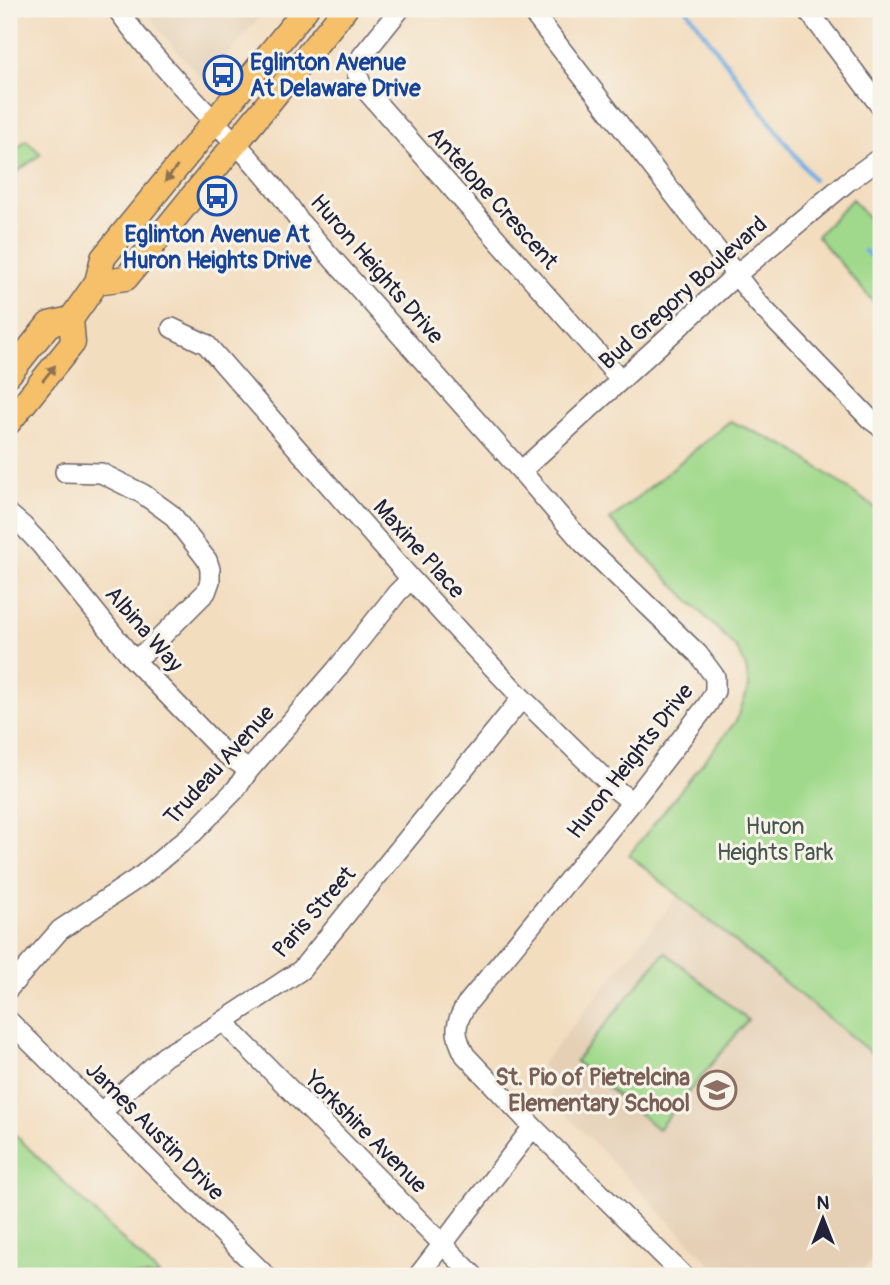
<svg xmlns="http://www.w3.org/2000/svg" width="890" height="1285" viewBox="0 0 890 1285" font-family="Pangolin,sans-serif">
	<rect width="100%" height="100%" fill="#f7f3e8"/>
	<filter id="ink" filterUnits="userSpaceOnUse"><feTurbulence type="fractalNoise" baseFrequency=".0143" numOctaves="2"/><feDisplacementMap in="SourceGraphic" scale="14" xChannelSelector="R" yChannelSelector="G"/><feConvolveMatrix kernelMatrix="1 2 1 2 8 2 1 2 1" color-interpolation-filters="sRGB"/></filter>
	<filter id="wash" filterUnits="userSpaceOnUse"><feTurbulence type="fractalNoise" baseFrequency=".00686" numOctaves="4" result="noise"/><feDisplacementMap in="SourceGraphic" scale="28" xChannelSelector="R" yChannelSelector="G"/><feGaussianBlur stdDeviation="1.57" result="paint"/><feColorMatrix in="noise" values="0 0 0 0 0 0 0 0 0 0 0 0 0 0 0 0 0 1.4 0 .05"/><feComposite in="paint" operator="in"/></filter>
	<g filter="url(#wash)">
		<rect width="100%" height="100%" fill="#f3ddbf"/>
		<path fill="#e5d0b6" d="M146,9H266L205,82L158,29Z
			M678,896L881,1061V1248L859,1276H722L548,1096L558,1084L541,1065Z"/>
		<path fill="#a0d98b" stroke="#617e63" stroke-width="2" d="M26,140L41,154L17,172L9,164V156Z
			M852,199L881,233V311L817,236Z
			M730,421L789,447L881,512V1061L629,855L736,721L749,687L746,667L737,649L610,520Z
			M665,952L748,1020L658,1129L575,1061Z
			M9,1129L160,1276H9Z"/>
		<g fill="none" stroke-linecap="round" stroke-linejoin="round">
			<path stroke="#70ade2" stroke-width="4.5" d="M686,9L813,179
				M865,251L881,266"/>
		</g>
	</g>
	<g filter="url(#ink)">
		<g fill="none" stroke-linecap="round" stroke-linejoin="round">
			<defs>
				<path id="minor" d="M117,9C145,48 179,84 212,119C243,151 275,183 299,221L521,471L583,543L698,654L715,677V691L708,704L632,802L466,1005C454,1025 454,1034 465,1055L533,1127L684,1276
					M400,9L362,56L357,73L362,86L621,380
					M530,9L758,303L870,419L881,427
					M807,9L881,107
					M172,328L206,344L411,579L466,639L522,698L614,788L632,802
					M521,471L736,275L847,182L881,157
					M65,472L101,473L143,494L172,515L207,560L210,569V581L206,592L150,648L134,660
					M9,514L23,526L41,545L134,660L224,753L249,770
					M9,988L60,930L141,876L193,833L236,789L249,770L336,670L397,593L411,579
					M225,1020L235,1034L474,1276
					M9,1021L266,1276
					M101,1112L165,1056L213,1028L301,970L522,698
					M418,1276L533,1127"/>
				<path id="major" d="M97,282L126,278L345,9
					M9,374L49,324L71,319
					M9,422L73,343L71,319L97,282L103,258L306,9"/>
			</defs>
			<use href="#minor" stroke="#6b6369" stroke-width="22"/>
			<use href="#major" stroke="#6b6369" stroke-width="27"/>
			<use href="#minor" stroke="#fff" stroke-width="19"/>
			<use href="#major" stroke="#f6c06b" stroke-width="24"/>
		</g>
		<defs><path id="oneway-solid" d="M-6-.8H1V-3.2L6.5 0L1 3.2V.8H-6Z" transform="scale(1.75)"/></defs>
		<g fill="#8c7153">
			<use href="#oneway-solid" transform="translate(171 174) rotate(129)"/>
			<use href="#oneway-solid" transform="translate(49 373) rotate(-51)"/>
		</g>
	</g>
	<defs>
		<symbol id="bus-ring" viewBox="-11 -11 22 22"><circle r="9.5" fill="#f7f3e8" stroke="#1a4fb4" stroke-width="1.5"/><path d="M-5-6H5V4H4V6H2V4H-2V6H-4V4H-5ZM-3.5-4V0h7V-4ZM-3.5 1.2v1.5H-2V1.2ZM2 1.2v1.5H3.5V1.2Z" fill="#1a4fb4"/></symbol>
		<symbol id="school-ring" viewBox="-11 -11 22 22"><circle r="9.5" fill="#f7f3e8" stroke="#8d6e63" stroke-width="1.5"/><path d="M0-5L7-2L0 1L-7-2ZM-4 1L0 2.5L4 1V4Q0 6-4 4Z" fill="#8d6e63"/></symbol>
	</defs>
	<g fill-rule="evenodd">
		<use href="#bus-ring" x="201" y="53" width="44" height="44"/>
		<use href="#bus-ring" x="195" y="174" width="44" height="44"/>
		<use href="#school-ring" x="695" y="1068" width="44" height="44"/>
	</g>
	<g text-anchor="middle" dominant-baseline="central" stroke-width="6" stroke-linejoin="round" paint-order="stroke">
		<g font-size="23" font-weight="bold" fill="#164399" stroke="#f7f3e8" text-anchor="start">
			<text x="250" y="62">Eglinton Avenue<tspan x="250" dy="26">At Delaware Drive</tspan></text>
			<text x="217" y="234" text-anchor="middle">Eglinton Avenue At<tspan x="217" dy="26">Huron Heights Drive</tspan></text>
		</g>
		<g font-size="23" fill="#22223b" stroke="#f7f3e8">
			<text transform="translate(493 198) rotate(48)">Antelope Crescent</text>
			<text transform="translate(377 269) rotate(49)">Huron Heights Drive</text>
			<text transform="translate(683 293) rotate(-42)">Bud Gregory Boulevard</text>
			<text transform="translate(419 549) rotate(48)">Maxine Place</text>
			<text transform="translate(144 629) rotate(49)">Albina Way</text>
			<text transform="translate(630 761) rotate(-52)">Huron Heights Drive</text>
			<text transform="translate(219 765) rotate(-48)">Trudeau Avenue</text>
			<text transform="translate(314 912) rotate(-49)">Paris Street</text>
			<text transform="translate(155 1131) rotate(45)">James Austin Drive</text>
			<text transform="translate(366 1132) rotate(45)">Yorkshire Avenue</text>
		</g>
		<g font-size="23" fill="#485953" stroke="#f7f3e8">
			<text x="775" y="826">Huron<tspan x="775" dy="26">Heights Park</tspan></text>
		</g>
		<g font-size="23" font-weight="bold" fill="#785e54" stroke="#f7f3e8" text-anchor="end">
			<text x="690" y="1077">St. Pio of Pietrelcina<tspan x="690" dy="26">Elementary School</tspan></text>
		</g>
	</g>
	<rect width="890" height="1285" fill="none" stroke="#f7f3e8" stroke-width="35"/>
	<g transform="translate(823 1219)" stroke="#f7f3e8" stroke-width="5" paint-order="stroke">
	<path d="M0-5L12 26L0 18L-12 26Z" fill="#22223b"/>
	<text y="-10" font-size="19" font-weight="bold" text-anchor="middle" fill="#22223b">N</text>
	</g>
</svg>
